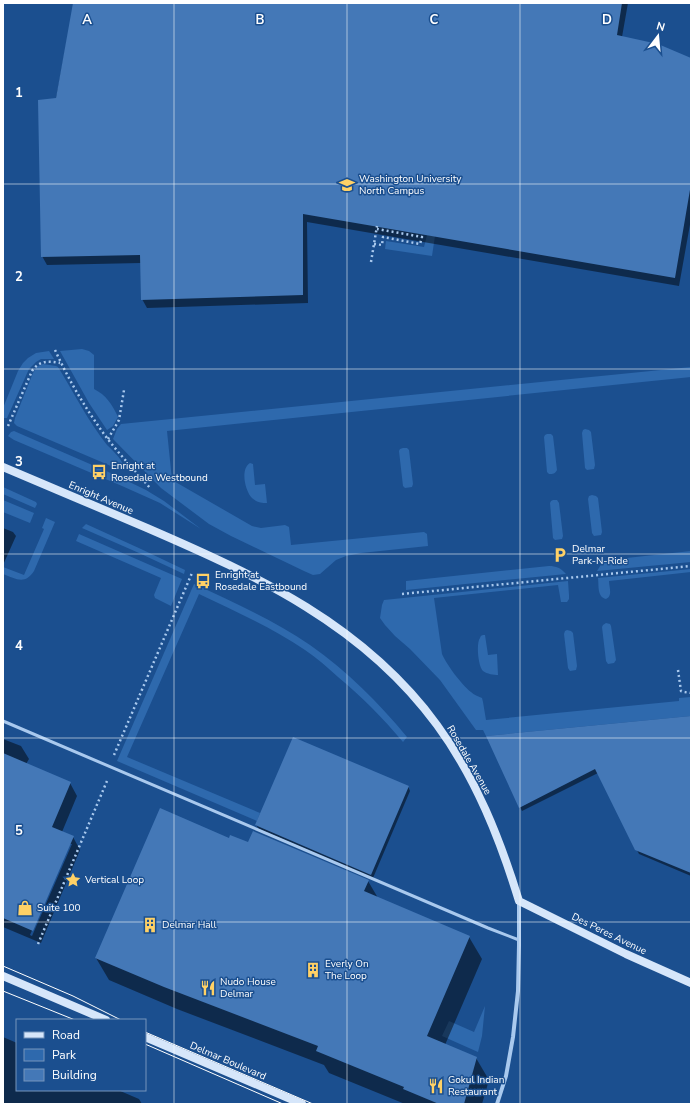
<svg xmlns="http://www.w3.org/2000/svg" width="694" height="1107" viewBox="0 0 694 1107" font-family="'Nunito Sans',sans-serif">
	<rect width="100%" height="100%" fill="#1b4f8f"/>
	<path fill="#2e69ad" d="M427,235L435,236L432,256L385,249L386,241L424,247Z
		M82,349L89,351L94,355V389C106,395 112,404 118,417L113,426L107,430L89,403L60,351Z
		M49,351L54,359H41L36,362L29,369L7,418H3V408L18,371L23,363L28,358L36,353Z
		M43,364L56,366L58,367C74,393 88,421 107,445C113,451 122,459 124,467L121,469H118L17,426L14,423L15,418L33,373L37,367Z
		M691,367V377L167,431L172,480L252,526L261,528L285,525L289,527L291,545L424,532L427,534L428,546L361,553L346,556L336,560L320,574L313,575L304,571L231,536L209,524L161,488L113,439L117,429L121,424Z
		M585,429L589,430L591,432L595,465L594,469L587,470L585,468L582,433L583,430Z
		M14,431L113,474L146,490L164,501L201,529L160,503L122,486L14,440L8,436L11,432Z
		M547,434H551L553,436L557,470C555,474 553,474 549,474L547,472L544,437L545,435Z
		M403,448H407L409,450L413,484L412,487L405,488L403,486L399,451L400,449Z
		M250,463L253,464L255,485L265,484L267,503C262,503 256,502 252,498C245,491 240,469 250,463Z
		M3,487L36,502L37,504L35,508L3,494Z
		M592,495L596,496L598,498L602,532L601,535L594,536L592,533L588,499L589,496Z
		M3,500L34,513L30,523L3,512Z
		M553,500H557L559,503L563,536L562,539L555,540L553,538L550,503L551,501Z
		M46,518L55,522L34,571C25,585 16,579 3,574V567L24,575L44,529L42,528Z
		M86,524L141,549L185,570L184,574L139,553L82,528Z
		M79,534L182,579L171,606L155,598L154,595L161,578L76,541Z
		M691,551V562L597,571L602,563L608,560Z
		M549,566C556,566 561,568 566,574L406,590V581Z
		M691,569V572L609,581C609,587 613,596 606,599C597,597 599,586 598,578Z
		M568,581L569,595V599L567,602H561L558,585L434,598L442,654C447,665 461,684 471,692C474,695 478,696 482,698L483,702L486,720L679,701V698L691,697V716L486,736L483,730H476L440,680L410,649L395,636L385,625L380,618L382,605L384,600Z
		M194,584C233,602 275,621 310,645C347,671 379,703 407,737L403,742C383,718 362,697 338,677C327,667 317,658 305,650C272,628 235,611 199,594L127,757L260,813L257,821L117,761Z
		M606,623L610,624L611,626L616,660L614,663L608,664L606,661L602,627L603,625Z
		M567,630L571,631L573,633L577,666L576,670L570,671L568,668L564,634L565,631Z
		M485,635L488,655L497,654L498,675C494,675 487,674 483,671C478,666 476,643 480,638C481,635 482,635 485,635Z
		M485,1006L482,1036L478,1052L442,1036L449,1021L474,1032Z"/>
	<path fill="#0007" fill-rule="evenodd" d="M74,3H628L622,37L691,59V219L679,286L307,222L308,303L147,308L142,299L141,263L47,265L42,256L56,99Z
		M3,528L13,532L16,536L3,565Z
		M691,717V876L639,854L598,773L522,811L520,807Z
		M3,739L21,746L29,759L26,764L70,783L77,796L62,832L73,837L80,850L41,943L3,927ZM70,844H72L32,936L30,935Z
		M408,786L410,791L373,878L259,829L256,825Z
		M229,840L249,844L368,881L378,898L469,937L482,959L445,1045L476,1058L489,1080L482,1104H405L329,1073L324,1065L177,1009L109,980L96,958Z
		M3,1037L17,1043V1090H118L139,1099L142,1104H3Z"/>
	<path fill="#4478b7" d="M73,3H622L617,35L658,44L691,58V184L675,278L303,214V295L141,300L140,255L41,257L38,100L56,98Z
		M691,716V873L635,850L595,769L519,808L486,736Z
		M293,737L409,786L371,875L255,825Z
		M3,753L71,782L52,827L74,836L33,931L3,918Z
		M160,808L229,838L230,835L248,842L253,831L369,880L364,891L470,936L427,1036L477,1057L464,1104H439L403,1089L404,1087L316,1051L318,1046L164,987L95,958Z"/>
	<g fill="none" stroke-linecap="round" stroke-linejoin="round">
		<path stroke="#a9c9ee" stroke-width="2.5" stroke-dasharray="2 3" stroke-linecap="butt" d="M374,244L382,245L383,237L420,244L422,237L377,229
			M371,262L377,226
			M55,350C67,376 81,401 97,424C112,447 132,467 150,488
			M8,426L32,371C40,360 48,361 60,363
			M108,439L119,420L124,390
			M402,594L691,566
			M678,670L681,691L684,692L691,693
			M114,755L192,573
			M38,944L107,781"/>
		<path stroke="#a9c9ee" stroke-width="3" d="M3,721L488,928L519,940"/>
		<path stroke="#a9c9ee" stroke-width="4" d="M497,1104L506,1076L513,1037L518,991L519,945V901"/>
		<path stroke="#d6e6fa" stroke-width="8" d="M3,467C51,487 99,508 147,528C258,576 364,625 437,725C476,778 500,839 519,901L626,954L691,983
			M3,976L106,1020
			M145,1037L302,1104"/>
		<path stroke="#fff" stroke-width="1" d="M3,966L73,996L121,1020
			M3,991L75,1020
			M145,1032L313,1104
			M145,1044L283,1104"/>
	</g>
	<path fill="none" stroke="#fff" stroke-width="1" stroke-opacity="0.55" d="M174,3V1104M347,3V1104M520,3V1104M3,184H691M3,369H691M3,554H691M3,738H691M3,922H691"/>
	<defs>
		<symbol id="university-bare" viewBox="-9 -9 18 18"><path d="M0-5L7-2L0 1L-7-2ZM-4 1L0 2.5L4 1V4Q0 6-4 4Z" fill="#ffd166" stroke="#1b4f8f" stroke-width="2.5" paint-order="stroke"/></symbol>
		<symbol id="bus-bare" viewBox="-9 -9 18 18"><path d="M-5-6H5V4H4V6H2V4H-2V6H-4V4H-5ZM-3.5-4V0h7V-4ZM-3.5 1.2v1.5H-2V1.2ZM2 1.2v1.5H3.5V1.2Z" fill="#ffd166" stroke="#1b4f8f" stroke-width="2.5" paint-order="stroke"/></symbol>
		<symbol id="parking-bare" viewBox="-9 -9 18 18"><path d="M-3.5-5.5H1a3.5 3.5 0 0 1 0 7H-1V5.5H-3.5ZM-1-3.4V-.6H.8a1.4 1.4 0 0 0 0-2.8Z" fill="#ffd166" stroke="#1b4f8f" stroke-width="2.5" paint-order="stroke"/></symbol>
		<symbol id="sight-bare" viewBox="-9 -9 18 18"><path d="M0-6L1.8-2.2L6-1.7L2.9 1.2L3.7 5.4L0 3.3L-3.7 5.4L-2.9 1.2L-6-1.7L-1.8-2.2Z" fill="#ffd166" stroke="#1b4f8f" stroke-width="2.5" paint-order="stroke"/></symbol>
		<symbol id="shop-bare" viewBox="-9 -9 18 18"><path d="M-5-2.5h2.3a2.7 3.5 0 0 1 5.4 0H5L5.5 6h-11ZM-1.5-2.5h3a1.5 2.3 0 0 0-3 0Z" fill="#ffd166" stroke="#1b4f8f" stroke-width="2.5" paint-order="stroke"/></symbol>
		<symbol id="building-bare" viewBox="-9 -9 18 18"><path d="M-4-6H4V6H1V3H-1V6H-4ZM-2.5-4.3h1.7v1.8h-1.7ZM.8-4.3h1.7v1.8H.8ZM-2.5-1h1.7V.8h-1.7ZM.8-1h1.7V.8H.8Z" fill="#ffd166" stroke="#1b4f8f" stroke-width="2.5" paint-order="stroke"/></symbol>
		<symbol id="restaurant-bare" viewBox="-9 -9 18 18"><path d="M-5-6h1v4h1v-4h1v4h1v-4h1v5L-1.5 .5V6h-2V.5L-5-1ZM5-6V6H3V1.5H1.5Q1.5-4 5-6Z" fill="#ffd166" stroke="#1b4f8f" stroke-width="2.5" paint-order="stroke"/></symbol>
	</defs>
	<g fill-rule="evenodd">
		<use href="#university-bare" x="336" y="174" width="22" height="22"/>
		<use href="#bus-bare" x="88" y="461" width="22" height="22"/>
		<use href="#parking-bare" x="549" y="544" width="22" height="22"/>
		<use href="#bus-bare" x="192" y="570" width="22" height="22"/>
		<use href="#sight-bare" x="62" y="869" width="22" height="22"/>
		<use href="#shop-bare" x="14" y="897" width="22" height="22"/>
		<use href="#building-bare" x="139" y="914" width="22" height="22"/>
		<use href="#building-bare" x="302" y="959" width="22" height="22"/>
		<use href="#restaurant-bare" x="197" y="977" width="22" height="22"/>
		<use href="#restaurant-bare" x="425" y="1075" width="22" height="22"/>
	</g>
	<g text-anchor="middle" dominant-baseline="central" stroke-width="3" stroke-linejoin="round" paint-order="stroke">
		<g font-size="10" fill="#fff" stroke="#1b4f8f" text-anchor="start">
			<text x="359" y="179">Washington University<tspan x="359" dy="12">North Campus</tspan></text>
			<text x="111" y="466">Enright at<tspan x="111" dy="12">Rosedale Westbound</tspan></text>
			<text x="572" y="549">Delmar<tspan x="572" dy="12">Park-N-Ride</tspan></text>
			<text x="215" y="575">Enright at<tspan x="215" dy="12">Rosedale Eastbound</tspan></text>
			<text x="85" y="880">Vertical Loop</text>
			<text x="37" y="908">Suite 100</text>
			<text x="162" y="925">Delmar Hall</text>
			<text x="325" y="964">Everly On<tspan x="325" dy="12">The Loop</tspan></text>
			<text x="220" y="982">Nudo House<tspan x="220" dy="12">Delmar</tspan></text>
			<text x="448" y="1080">Gokul Indian<tspan x="448" dy="12">Restaurant</tspan></text>
		</g>
		<g font-size="10" fill="#fff" stroke="#1b4f8f">
			<text transform="translate(101 498) rotate(23)">Enright Avenue</text>
			<text transform="translate(469 760) rotate(60)">Rosedale Avenue</text>
			<text transform="translate(609 934) rotate(26)">Des Peres Avenue</text>
			<text transform="translate(228 1061) rotate(23)">Delmar Boulevard</text>
		</g>
	</g>
	<g font-size="13" text-anchor="middle" font-weight="bold" fill="#fff" stroke="#1b4f8f" stroke-width="3" stroke-linejoin="round" paint-order="stroke">
		<text x="87" y="24">A</text>
		<text x="260" y="24">B</text>
		<text x="434" y="24">C</text>
		<text x="607" y="24">D</text>
		<text x="19" y="97">1</text>
		<text x="19" y="281">2</text>
		<text x="19" y="466">3</text>
		<text x="19" y="650">4</text>
		<text x="19" y="835">5</text>
	</g>
	<rect width="694" height="1107" fill="none" stroke="#ffffff" stroke-width="8"/>
	<rect x="16" y="1019" width="130" height="72" fill="#1b4f8f" stroke="#7695bc"/>
	<rect x="24" y="1032" width="20" height="6" fill="#d6e6fa" stroke="#7695bc"/>
	<text x="52" y="1039" font-size="12" fill="#ffffff">Road</text>
	<rect x="24" y="1049" width="20" height="12" fill="#2e69ad" stroke="#7695bc"/>
	<text x="52" y="1059" font-size="12" fill="#ffffff">Park</text>
	<rect x="24" y="1069" width="20" height="12" fill="#4478b7" stroke="#7695bc"/>
	<text x="52" y="1079" font-size="12" fill="#ffffff">Building</text>
	<g transform="translate(658 36) rotate(16)" stroke="#1b4f8f" stroke-width="3" paint-order="stroke">
	<path d="M0-3L7 15L0 10L-7 15Z" fill="#ffffff"/>
	<text y="-6" font-size="11" font-weight="bold" text-anchor="middle" fill="#ffffff">N</text>
	</g>
</svg>
